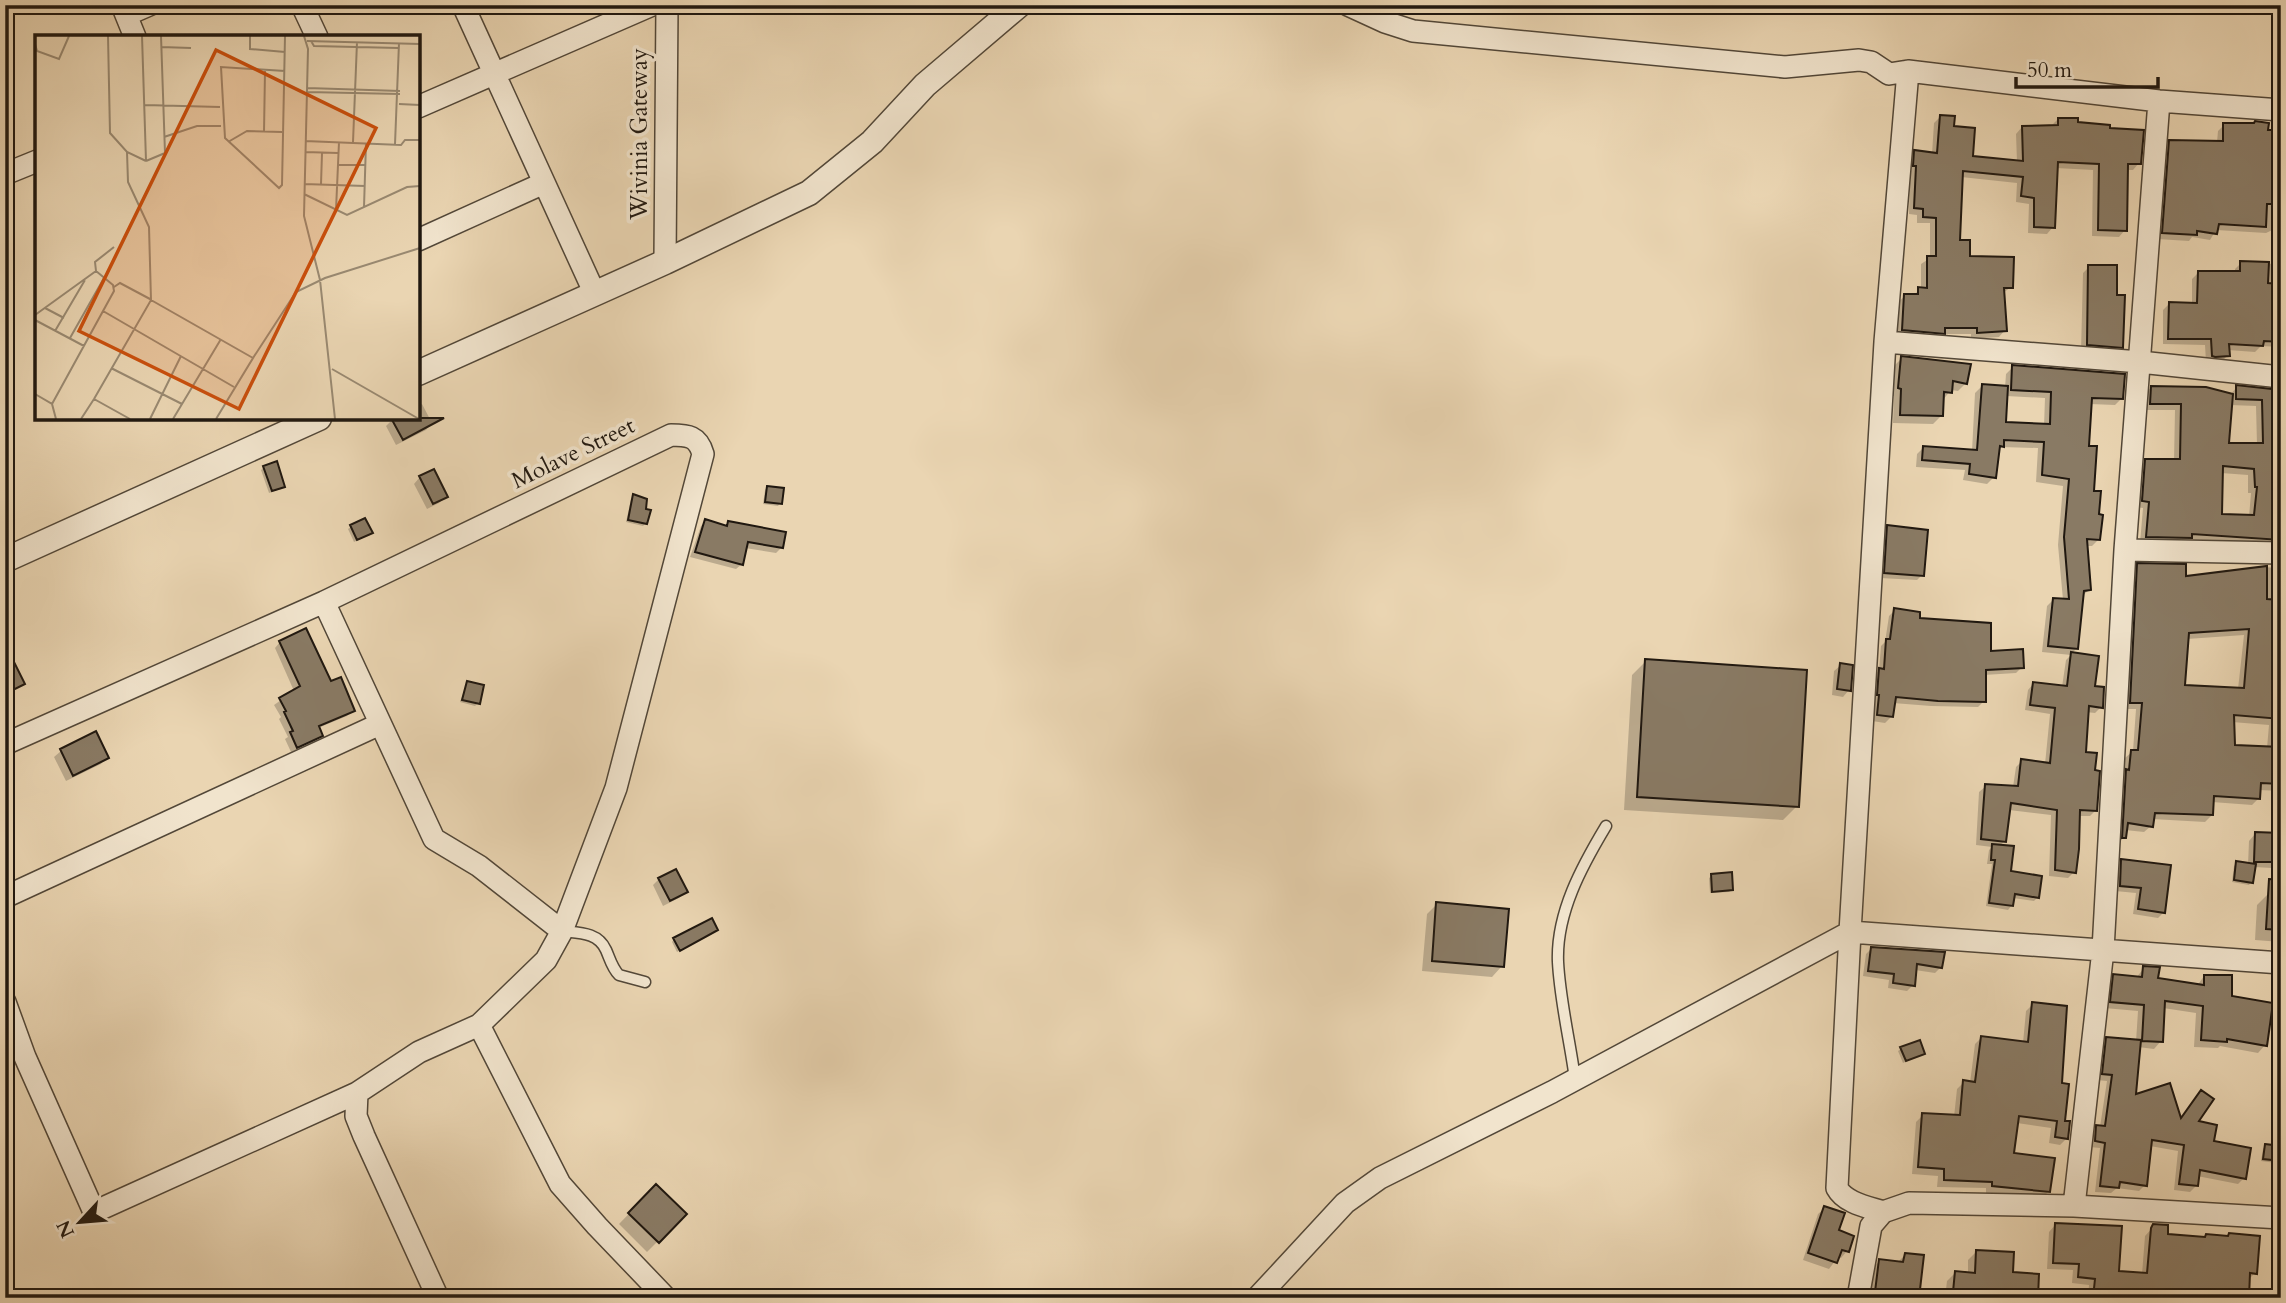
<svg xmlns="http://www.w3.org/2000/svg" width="2286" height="1303" viewBox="0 0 2286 1303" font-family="Cardo,serif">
	<rect width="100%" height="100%" fill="#ead5b2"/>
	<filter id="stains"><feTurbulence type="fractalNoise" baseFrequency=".00286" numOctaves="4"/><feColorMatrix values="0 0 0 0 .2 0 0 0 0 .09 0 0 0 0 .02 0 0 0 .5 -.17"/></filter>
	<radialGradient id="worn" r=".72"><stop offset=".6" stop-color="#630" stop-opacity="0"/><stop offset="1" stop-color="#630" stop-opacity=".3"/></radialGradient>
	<path fill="#0003" fill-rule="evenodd" d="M1941,116L1952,128L1971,158L2017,162L2016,134L2022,127L2051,126L2058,119L2076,124L2139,163L2133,170H2126L2125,230L2119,237L2092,236L2093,170L2056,168L2053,227L2047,234L2028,233L2029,204L2016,202L2017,183L1961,177L1959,242L1968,258L2011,287L2003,293L2005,330L1999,337L1971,339V334H1942L1937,339L1897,336L1898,302L1905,296H1912L1921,289V264L1930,258V223H1917V215L1909,214L1910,172H1908L1909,159L1915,152L1932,154L1934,123Z
		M2224,125L2263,149H2281V347L2261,346L2255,352L2228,350V355L2222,361L2206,362L2205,345L2163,344V310L2169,304H2192V279L2198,273H2235V269L2241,263L2279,264V227L2266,233L2216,230L2210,240L2192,237L2189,241L2157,239L2164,148L2170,141L2217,142L2218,131Z
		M2089,267L2115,296L2121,347L2115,353L2081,351L2083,273Z
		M1902,358L1966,383L1958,391L1951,390L1942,401V415L1933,424L1893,423L1894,396H1891L1893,367Z
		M2013,367L2122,398L2115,405L2090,404L2087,447L2098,540L2092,546H2086L2089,590L2081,597L2077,648L2071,654L2093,687L2101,707L2095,713L2086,712L2084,754L2093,772L2096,810L2090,816H2078L2074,872L2068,878L2049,876L2051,815L2009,810L2005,841L1999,846L2009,873L2038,897L2034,901L2013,898L2012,905L2008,910L1986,906L1992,864H1987L1989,850L1992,847L1976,845L1979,792L1986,786L2013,787L2016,767L2022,761L2045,764L2050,714L2025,710L2028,690L2034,683L2062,687L2066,660L2071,655L2042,652L2047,606L2053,600H2063L2058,545L2063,486L2036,482L2038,448L2001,447L1997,451L1994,477L1987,484L1963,480L1965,470L1916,467L1917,454L1924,447L1972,451L1975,393L1982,386L2005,388L2006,374ZM2006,396L2045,398L2044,426L2004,424Z
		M2151,387L2230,395L2237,387L2281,392V549L2274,546L2187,540L2184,544L2140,543L2143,508L2136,507L2139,467L2146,460L2174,461L2175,410H2144L2145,394ZM2230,405L2256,406L2257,445H2228ZM2221,473L2248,475V493H2251L2249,517L2220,516Z
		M422,404L432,423L426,430L396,445L386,426L392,420L418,418V406Z
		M264,467L283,486L281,489L269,493L261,470Z
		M420,477L445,497L439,503L427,509L414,484Z
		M767,487L780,503L778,506L763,504L765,490Z
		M633,496L646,523L643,526L626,522L631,499Z
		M706,521L724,527L729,523L781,548L776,553L745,548L742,564L736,569L690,557L701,526Z
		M351,527L368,535L354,542L348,529Z
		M1888,527L1922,575L1917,580L1880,578L1883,532Z
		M2138,565L2184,578L2261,567L2281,568V791L2259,790L2258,799L2252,805L2212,802V815L2205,822L2152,819L2151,826L2144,832L2125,830L2124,837L2118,844L2125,758L2133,751L2136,709H2124L2131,572ZM2244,635L2238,689L2183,686L2187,639ZM2232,722L2269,725L2267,748L2233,746Z
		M5,610L10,620L5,624Z
		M1895,610L1989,653L2022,667L2016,673L1984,675V701L1978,707L1931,706L1893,703L1891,717L1885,723L1872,721L1874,700H1872L1874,676L1879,670L1881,646L1885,642L1889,616Z
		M280,642L330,683L353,710L347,716L318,728L321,735L316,741L291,752L285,739L288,737L279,719L281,717L274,705L294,691L275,648Z
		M1646,661L1797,806L1783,820L1624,810L1632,675Z
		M1841,665L1849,690L1843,697L1832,695L1834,671Z
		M5,671L23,684L5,696Z
		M467,683L478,703L475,706L460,702Z
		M95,734L107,757L101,764L66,781L54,757L61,751Z
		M2255,834L2278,861L2272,868L2254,867L2251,882L2249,885L2232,882L2234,866L2237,863L2248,865L2249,841Z
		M2122,861L2164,912L2158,918L2133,914L2136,893L2115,891L2116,867Z
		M1712,876L1732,889L1729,892L1710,893L1709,878Z
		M659,879L686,891L679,898L663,906L653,885Z
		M2269,893L2281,894V942L2255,940L2257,905Z
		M1437,904L1502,966L1492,977L1422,971L1427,914Z
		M716,930L677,952L672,942L674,939Z
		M1872,948L1941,967L1935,973L1915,970L1913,985L1907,991L1888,988L1889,980L1863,976L1866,954Z
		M2144,968L2156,980L2197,986L2204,976L2230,998L2265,1045L2258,1053L2220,1046L2218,1048L2194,1047L2196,1013L2163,1008L2161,1041L2154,1049L2138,1047L2134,1097L2180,1120L2201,1092L2196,1123L2211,1143L2244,1178L2238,1184L2197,1176L2196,1186L2190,1192L2174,1190L2178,1151L2150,1146L2145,1185L2139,1191L2117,1188L2111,1193L2095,1192L2100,1148L2089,1147L2091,1133L2097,1126L2100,1127L2107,1081L2097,1080L2101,1045L2107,1039L2136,1042L2138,1011L2104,1008L2107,984L2114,976L2136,978Z
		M2033,1004L2060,1085L2063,1122L2067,1138L2060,1145L2049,1143L2051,1128L2017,1123L2012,1154L2048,1192L2041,1199L1986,1193V1188L1937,1187L1938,1176L1912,1174L1916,1122L1923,1115L1954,1117L1957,1089L1964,1082L1970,1083L1975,1044L1982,1037L2023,1043L2026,1011Z
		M1901,1049L1923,1053L1903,1063L1898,1051Z
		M2281,1076V1099L2278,1098Z
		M2281,1116L2279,1160L2276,1163L2261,1161L2263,1149L2265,1146L2275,1147Z
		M656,1186L685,1214L647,1252L619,1224Z
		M1825,1208L1847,1251L1841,1258L1838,1257L1829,1269L1803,1260L1818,1214Z
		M2055,1225L2117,1273L2142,1274L2145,1236L2154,1226L2166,1235L2227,1238L2255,1273L2248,1280L2247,1298H2088L2089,1285L2072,1283L2073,1270L2047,1269L2049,1232Z
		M1976,1252L2011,1274L2036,1296L2063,1298H1945L1947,1281L1955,1273L1968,1274V1260Z
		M1905,1255L1917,1297L1866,1298L1869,1271L1880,1261L1897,1263Z
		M1796,1293L1821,1298H1790Z"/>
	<path fill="#897a64" stroke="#201810" stroke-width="2" fill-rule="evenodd" d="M1940,115L1955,116L1954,126L1975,128L1973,156L2023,161L2022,126L2058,125V118H2078V122L2110,125V128L2144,130L2141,164H2128L2127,231L2098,230L2099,164L2058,162L2055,228L2034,227V198L2021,196L2023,177L1963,171L1960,240H1970V256L2014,257L2013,288H2004L2007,331L1977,333V328H1945V334L1902,330L1904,294H1918V287L1927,288V256H1936V218L1923,217V209L1914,208L1916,166H1913L1914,150L1937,153Z
		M2255,121L2269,123L2268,130H2281V204H2267L2266,227L2219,224L2217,234L2197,231V235L2162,233L2169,140L2223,141V123H2254Z
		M2240,261L2269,262L2268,283L2281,284V342L2264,341L2263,346L2229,344L2230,356L2215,357L2212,356L2211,339H2168L2169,302L2197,303L2198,271H2240Z
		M2088,265H2117V295H2125L2123,348L2087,345Z
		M1901,356L1971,364L1967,384L1953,381L1952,393L1944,392L1943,416L1900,415L1901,389L1898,388Z
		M2012,365L2125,374L2123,399L2092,398L2089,446H2097L2094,491H2101L2099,514L2103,515L2100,540L2087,539L2091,590L2084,591L2078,649L2048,646L2053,598L2069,599L2064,537L2069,479L2042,475L2044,442L2004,440V447L2000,446L1996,478L1969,474L1970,464L1922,460L1923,446L1977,450L1982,384L2008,386L2006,422L2050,424L2051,392L2011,390Z
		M2236,385L2281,390V425H2277V489H2281V540L2192,534V538L2146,537L2149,502L2142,501L2145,459H2180L2181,404H2150L2151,386L2206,387L2233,394L2229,443H2263L2262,400L2236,399ZM2223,466L2254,469L2255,487H2257L2254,515L2222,514Z
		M391,418H444L403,440Z
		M277,461L285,487L272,491L263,466Z
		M434,469L448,497L433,504L419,476Z
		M767,486L784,488L782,504L765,502Z
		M633,494L647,499L646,509L651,510L647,524L628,520Z
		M365,518L373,533L357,540L350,525Z
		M705,519L727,526L728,521L786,532L783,548L748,542L743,565L695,552Z
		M1887,525L1928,530L1924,576L1884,573Z
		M2137,563L2186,564V576L2267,566V599L2281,600V719L2234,715L2235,745L2281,747V784L2261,783L2260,799L2214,796L2213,815L2155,813L2153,827L2128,823L2126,838H2122L2126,769L2129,770L2131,750H2138L2142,703H2130ZM2249,629L2244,688L2185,685L2189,633Z
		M1894,608L1920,612V618L1991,623V651L2023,649L2024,668L1986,670V702L1938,701L1896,697L1893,717L1877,715L1879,695H1877L1879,668L1884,669L1886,639H1890Z
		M306,628L331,681L341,677L355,711L319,726L323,736L297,748L290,732L293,731L284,712L286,711L279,698L300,686L279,641Z
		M5,644L25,684L5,694Z
		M2071,652L2099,656L2095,686L2104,687L2103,708L2089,706L2086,752L2097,753L2095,770L2100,771L2097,811L2080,810L2079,849L2076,873L2055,870L2057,810L2011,803L2006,842L1981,839L1985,784L2018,786L2021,759L2050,763L2055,708L2030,705L2033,682L2067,686Z
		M1645,659L1807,670L1799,807L1637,797Z
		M1840,663L1853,665L1851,691L1837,689Z
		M467,681L484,685L480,704L462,700Z
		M96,731L109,758L73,776L60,749Z
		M2255,832L2281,833L2280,862H2254Z
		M1992,844L2014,846L2011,871L2042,876L2039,898L2015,894L2013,906L1989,903L1995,860H1991Z
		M2121,859L2171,865L2165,913L2138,909L2141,888L2120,886Z
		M2236,861L2256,864L2253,883L2234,880Z
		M676,869L688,892L670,901L658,878Z
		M1732,872L1733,890L1712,892L1711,874Z
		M2269,879L2281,880V930L2266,929Z
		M1436,902L1509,909L1504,967L1432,961Z
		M712,918L718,930L680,951L673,938Z
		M1871,947L1945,952L1942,968L1917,964L1915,986L1893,983L1894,974L1868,971Z
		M2143,966L2160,967L2158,978L2204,985V975H2232V996L2273,1003L2267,1046L2227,1039V1042L2201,1040L2203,1006L2165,1001L2163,1042L2142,1041L2144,1005L2110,1002L2113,974L2142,977Z
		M2032,1002L2067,1006L2062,1083L2069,1084L2065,1121H2070L2068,1139L2055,1137L2057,1121L2019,1116L2014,1153L2055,1158L2050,1192L1992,1186V1182L1944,1180V1169L1918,1167L1922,1113L1960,1115L1963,1080L1975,1082L1981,1036L2028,1042Z
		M2106,1037L2141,1040L2136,1094L2170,1083L2181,1118L2201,1090L2214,1099L2199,1121L2217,1125L2214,1141L2251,1148L2246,1179L2200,1170L2198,1186L2179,1184L2184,1145L2152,1140L2147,1186L2120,1182L2119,1188L2100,1186L2105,1143L2095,1141L2096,1125L2105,1126L2112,1075L2102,1074Z
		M1920,1040L1925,1054L1906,1061L1900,1047Z
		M2265,1144L2281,1146V1161L2263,1159Z
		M656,1184L687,1214L659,1243L628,1213Z
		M1824,1206L1845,1213L1839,1230L1854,1236L1849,1252L1842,1250L1837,1263L1808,1253Z
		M2055,1223L2122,1226L2119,1271L2147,1273L2151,1228L2153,1224L2168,1225V1234L2205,1237L2206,1234L2228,1236L2229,1233L2260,1236L2257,1274L2250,1273L2249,1298H2093L2095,1279L2078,1277L2079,1264L2053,1263Z
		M1976,1250L2014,1252L2013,1272L2039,1274L2038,1298H1974V1294L1953,1292L1955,1271L1975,1273Z
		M1905,1253L1924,1255L1919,1298L1875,1292L1879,1259L1903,1262Z"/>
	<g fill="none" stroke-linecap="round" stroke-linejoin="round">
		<defs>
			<path id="service" d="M562,931C579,933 598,932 606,950C610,959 612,968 619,975L645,982
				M1575,1079C1570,1041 1560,1001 1558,962C1556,913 1582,866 1606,826"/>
			<path id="minor" d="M122,5L135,37
				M302,5L317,37
				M463,5L595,294
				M1348,5L1385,22L1413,31L1785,67L1859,60L1871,62L1889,74L1908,71
				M126,15L149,5
				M418,107L652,5
				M2281,110L2159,101L1908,71L1885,342L1850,932L2281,963
				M5,174L37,161
				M418,240L544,183
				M665,262L667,5
				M1885,342L2140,362L2281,377
				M2125,550L2281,553
				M324,602L434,839L479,866L562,931
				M5,744L324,602L671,435C688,435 698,436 703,454L616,788L562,931L546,960L479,1025L419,1052L357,1093L94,1212L25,1057L5,1002
				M5,897L380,724
				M1850,932L1837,1188C1845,1203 1868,1207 1883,1212
				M479,1025L560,1184L597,1226L666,1298
				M357,1093L356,1116L364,1136L438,1298
				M2074,1206L2103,950L2125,550L2159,101
				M1257,1298L1345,1203L1380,1178L1552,1092L1850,932
				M1858,1298L1871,1226L1883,1212L1909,1203L2074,1206L2281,1218"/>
			<path id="tertiary" d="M418,373L665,262L809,193L872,142L925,85L1019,5
				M5,560L319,418"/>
		</defs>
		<use href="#service" stroke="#524738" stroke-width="13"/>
		<use href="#minor" stroke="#524738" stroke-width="24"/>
		<use href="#tertiary" stroke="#524738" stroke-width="27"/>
		<use href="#service" stroke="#f1e4cd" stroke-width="10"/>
		<use href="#minor" stroke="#f1e4cd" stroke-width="21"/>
		<use href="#tertiary" stroke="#f1e4cd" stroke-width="24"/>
	</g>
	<g text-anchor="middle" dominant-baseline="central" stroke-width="7" stroke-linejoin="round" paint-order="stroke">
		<g font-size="23" fill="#201810" stroke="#f1e4cd">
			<text transform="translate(639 134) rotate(-90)">Wivinia Gateway</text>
			<text transform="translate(573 453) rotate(-26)">Molave Street</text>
		</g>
	</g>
	<g transform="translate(35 35)">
		<rect width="385" height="385" fill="#ead5b2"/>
		<path fill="none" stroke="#998971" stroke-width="2" d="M73,1L75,98L92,117L111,126M107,1L111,126M215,1V14L250,17M269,1L273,14L269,181L285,245L300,384M272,6L385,9M276,6L279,11L364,13M0,9L2,16L24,24L34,1M126,12L156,13M250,36L186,32L190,103L244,153L247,150L250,1M272,53L365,56M272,57L365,59M364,69L385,70M110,70L185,72M229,97L230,36M129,102L162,91H186M270,106L366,110L370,105H385M193,107L212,96L247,97M318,107L322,7M360,109L364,8M92,117L93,147L114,192L116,265M270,117L303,118M111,126L130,118L126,1M303,130H330M269,149L330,151M286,149L287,118M269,159L312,180L372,152L385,151M329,172L331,108M301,175L304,107M61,236L60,227L79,212M79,252L85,248L115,264M10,273L29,283M68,276L199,352M0,280L61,236M0,285L49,311M20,296L50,245M35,303L69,243M218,323L261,257L290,243L385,213M76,333L147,369M297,334L384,384M0,359L17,369L21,384M59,364L116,265L218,323L181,384M17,369L79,256L78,250L61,236M46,384L59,364L95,384M115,384L146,321M138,384L186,304"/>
		<path fill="#ca4f0d" fill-opacity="0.15" stroke="#ca4f0d" stroke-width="3.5" d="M181,15L341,93L204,374L44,296Z"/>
		<rect width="385" height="385" fill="none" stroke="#201810" stroke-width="3.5"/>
	</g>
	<rect width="2286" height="1303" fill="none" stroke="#ead5b2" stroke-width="28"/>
	<rect x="7" y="7" width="2272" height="1289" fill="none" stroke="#201810" stroke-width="3.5"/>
	<rect x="14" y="14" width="2258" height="1275" fill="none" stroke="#201810" stroke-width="2"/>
	<g transform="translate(80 1222) rotate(244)" stroke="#f1e4cd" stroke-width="5" paint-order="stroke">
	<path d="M0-5L12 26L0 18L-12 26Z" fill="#201810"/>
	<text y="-10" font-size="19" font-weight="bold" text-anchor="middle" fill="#201810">N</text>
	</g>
	<path d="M2016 77v10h142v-10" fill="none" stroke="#201810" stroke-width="3.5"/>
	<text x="2027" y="77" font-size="21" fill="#201810" stroke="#f1e4cd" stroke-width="5" paint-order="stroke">50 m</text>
	<rect width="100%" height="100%" filter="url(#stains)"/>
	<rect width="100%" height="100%" fill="url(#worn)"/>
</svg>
